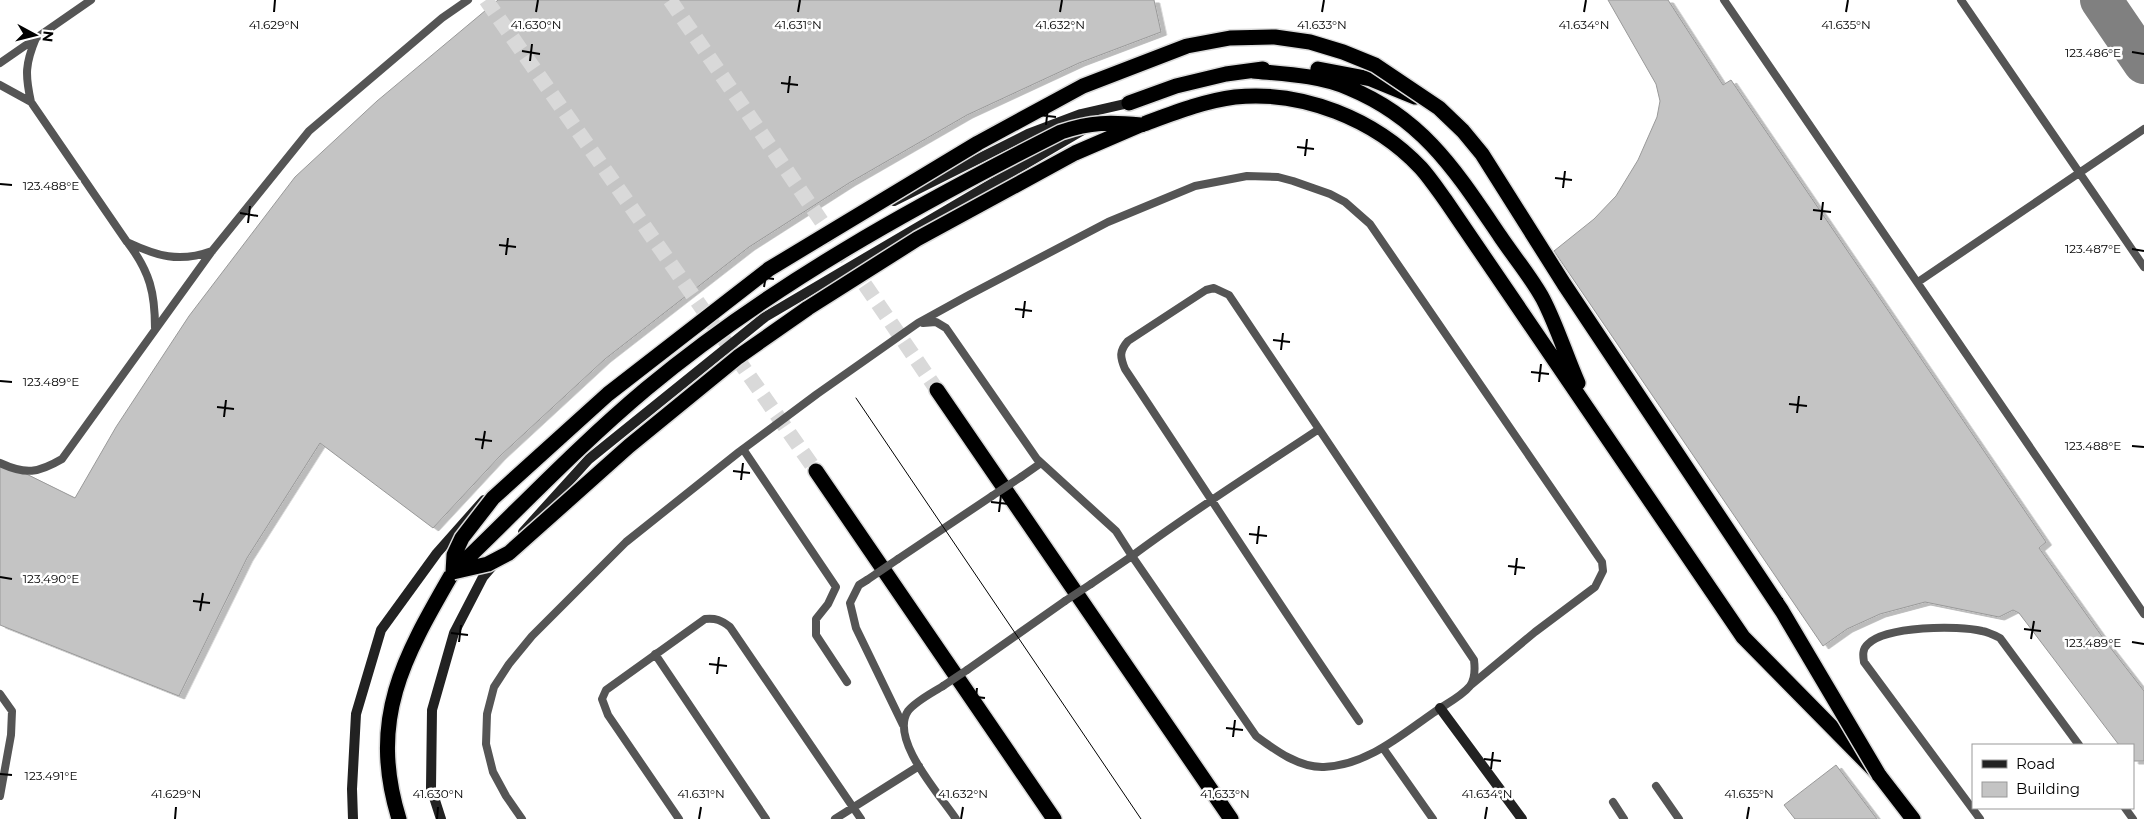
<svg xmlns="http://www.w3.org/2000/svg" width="2144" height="819" viewBox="0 0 2144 819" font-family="Montserrat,sans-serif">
	<defs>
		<filter id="shadow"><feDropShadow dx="5.5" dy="3" stdDeviation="0" flood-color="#0004"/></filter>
	</defs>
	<rect width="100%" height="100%" fill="#fff"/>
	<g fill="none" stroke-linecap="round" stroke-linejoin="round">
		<path stroke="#808080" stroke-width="42" d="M2101,0L2144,63"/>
	</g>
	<path fill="#c4c4c4" stroke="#999" filter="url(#shadow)" d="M498,0H1154L1161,32L1079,63L967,115L849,183L749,247L605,359L500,456L433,528L320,443L247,558L179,696L0,625V461L75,498L116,427L189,316L295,177L377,101Z
		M1608,0H1668L1723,85L1731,80L2046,542L2039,548L2106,642L2144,691V761H2133V745H2119L2019,613L2013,610L1999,617L1925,602L1880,614L1847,629L1823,646L1554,251L1594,219L1616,196L1638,160L1657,117L1660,101L1656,84Z
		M1836,765L1877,819H1795L1784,805Z"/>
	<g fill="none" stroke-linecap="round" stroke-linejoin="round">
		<path stroke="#d9d9d9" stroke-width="15" stroke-dasharray="15 8" stroke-linecap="butt" d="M486,0L816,471
			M670,0L937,390"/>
		<defs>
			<path id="highway" d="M1318,69L1371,79L1415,97
				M1253,71C1285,74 1319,75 1349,88C1424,119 1457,173 1500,236C1514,257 1531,277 1543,299C1557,326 1566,356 1578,383
				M1129,103L1176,86L1226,74L1263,69
				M1141,125C1171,114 1203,101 1235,97C1302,90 1375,119 1421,168C1430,178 1438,190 1446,201L1743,637L1879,775L1913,819
				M937,390L1231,819
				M816,471L1054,819
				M399,819C368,718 404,657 453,572"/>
		</defs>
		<use href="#highway" stroke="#dbdbdb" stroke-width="18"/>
		<path stroke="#555" stroke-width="8" d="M1724,0L2144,614
			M1961,0L2144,267
			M36,38C25,64 25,75 31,102L127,242C157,256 179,263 212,251
			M0,63L91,0
			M0,85L31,102
			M128,243C150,272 155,293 155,328
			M1918,282L2144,129
			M923,323L936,322L946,328L1037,459L1116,531L1132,556L1091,584
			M1319,429C1256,471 1192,511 1132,556L1256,736C1275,750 1299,768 1324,767C1367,765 1400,736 1433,713C1444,705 1461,697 1470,686C1475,679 1475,668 1474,660L1229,295L1214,288L1206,290L1128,341C1119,351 1120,357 1125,369C1203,486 1279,605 1359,721
			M743,449L836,587L828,604L816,619V635L847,682
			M0,463C26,475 38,473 62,459L212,251L309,131L442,18L468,0
			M1021,477L1041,463
			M898,559L992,496
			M867,580L859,585L850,603L856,628L903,725
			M655,654L766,819
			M967,670L1065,601
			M943,686C932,693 916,701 908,711C889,739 940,795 956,819
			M0,694L12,711L11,735L0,796
			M1383,748L1433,819
			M1656,786L1679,819
			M1613,802L1624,819
			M2125,808L2133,819
			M522,819L506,796L493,772L486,744L487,714L494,687L509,664L532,636L626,542L739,452L817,394L918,323L967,296L1108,222L1195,186L1247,176L1278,177L1293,181L1330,194L1345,202L1370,224L1602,562L1603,571L1595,587L1535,632L1471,685
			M679,819L608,715L602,699L606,690L705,619C716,618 721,620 730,627L861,819
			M835,819L919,766
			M1980,819L1864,662C1863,656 1862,649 1868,644C1886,626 1958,625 1982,631C1988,632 1994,635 2000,638L2079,745"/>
		<path stroke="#222" stroke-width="10" d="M894,201L1028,134L1081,114L1129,103
			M523,532L589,459L765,317L1083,130
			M1440,708L1522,819
			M353,819L352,789L356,714L381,630L437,553L484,500
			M441,819L431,788L432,710L454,633L483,577L495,563"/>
		<use href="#highway" stroke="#000" stroke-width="15"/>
		<path stroke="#000" stroke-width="1" d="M856,398L1141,819"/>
		<defs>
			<path id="highway-bridge" d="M453,572L454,555L462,538L493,498L608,394L769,269L978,143L1083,86L1187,46L1230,38L1275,37L1310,42L1343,52L1375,65L1439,108L1463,131L1482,154L1564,284L1782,611L1879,775
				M453,572C517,511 578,446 646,389C772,284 915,206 1061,132C1091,122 1110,122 1141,125
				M453,572L488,564L509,553L629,446L738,357L808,308L917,239L1075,153L1140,125"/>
		</defs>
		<use href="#highway-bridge" stroke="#dbdbdb" stroke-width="18" stroke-linecap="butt"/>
		<path stroke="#555" stroke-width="8" d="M992,496L1021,477
			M867,580L898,559
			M1065,601L1091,584
			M943,686L967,670"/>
		<use href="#highway-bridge" stroke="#000" stroke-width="15"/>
	</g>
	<path fill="none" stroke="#000" stroke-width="2" d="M274,12L275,0M536,12L538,0M798,12L800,0M1060,12L1062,0M1322,12L1324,0M1584,12L1586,0M1846,12L1848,0M522,51L540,54M2132,52L2144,54M530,61L532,44M781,83L798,85M788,93L790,76M1039,115L1056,117M1046,125L1048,107M1297,147L1314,149M1305,156L1307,139M1555,178L1572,180M0,184L12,185M1563,188L1565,171M1813,210L1831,212M240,213L258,216M1821,220L1823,202M248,223L250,206M499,245L516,247M2132,249L2144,251M506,255L508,238M757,277L774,279M764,287L767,269M1015,309L1032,311M1023,318L1025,301M1273,340L1290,342M1281,350L1283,333M1531,372L1549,374M0,381L12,382M1539,382L1541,364M1789,404L1807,406M217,407L234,409M1797,413L1799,396M224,417L226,400M475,439L492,441M2132,446L2144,447M482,449L485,431M733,471L750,473M741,480L743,463M991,502L1009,504M999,512L1001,495M1249,534L1267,536M1257,544L1259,526M1508,566L1525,568M1515,575L1517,558M0,577L12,579M1766,597L1783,599M193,601L210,603M1773,607L1775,590M200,611L203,593M2024,629L2041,631M451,633L468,635M2031,639L2034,621M459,642L461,625M2132,642L2144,644M709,664L727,666M717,674L719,657M967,696L985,698M975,706L977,688M1226,728L1243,730M1233,737L1235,720M1484,759L1501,761M1491,769L1493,752M0,774L12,775M175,819L176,807M437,819L438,807M699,819L701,807M961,819L963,807M1223,819L1225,807M1485,819L1487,807M1747,819L1749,807"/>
	<g font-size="12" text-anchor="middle" fill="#000" stroke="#fff" stroke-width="5" stroke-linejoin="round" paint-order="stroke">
		<text x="274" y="29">41.629°N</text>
		<text x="536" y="29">41.630°N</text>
		<text x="798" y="29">41.631°N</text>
		<text x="1060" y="29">41.632°N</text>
		<text x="1322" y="29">41.633°N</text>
		<text x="1584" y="29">41.634°N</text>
		<text x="1846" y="29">41.635°N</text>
		<text x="2093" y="57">123.486°E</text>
		<text x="51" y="190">123.488°E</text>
		<text x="2093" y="253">123.487°E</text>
		<text x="51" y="386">123.489°E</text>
		<text x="2093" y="450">123.488°E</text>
		<text x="51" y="583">123.490°E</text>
		<text x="2093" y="647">123.489°E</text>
		<text x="51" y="780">123.491°E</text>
		<text x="176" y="798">41.629°N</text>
		<text x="438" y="798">41.630°N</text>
		<text x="701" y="798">41.631°N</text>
		<text x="963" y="798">41.632°N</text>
		<text x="1225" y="798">41.633°N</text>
		<text x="1487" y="798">41.634°N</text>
		<text x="1749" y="798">41.635°N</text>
	</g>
	<rect x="1972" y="744" width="162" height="65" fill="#ffffff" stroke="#999999"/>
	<rect x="1982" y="760" width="25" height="8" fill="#222222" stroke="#999999"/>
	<text x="2016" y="769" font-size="15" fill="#000000">Road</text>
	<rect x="1982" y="782" width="25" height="15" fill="#c4c4c4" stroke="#999999"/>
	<text x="2016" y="794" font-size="15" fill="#000000">Building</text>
	<g transform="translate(35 35) rotate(97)" stroke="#ffffff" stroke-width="4" paint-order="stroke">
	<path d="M0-4L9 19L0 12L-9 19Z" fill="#000000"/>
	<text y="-8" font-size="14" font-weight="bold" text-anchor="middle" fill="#000000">N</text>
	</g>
</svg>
